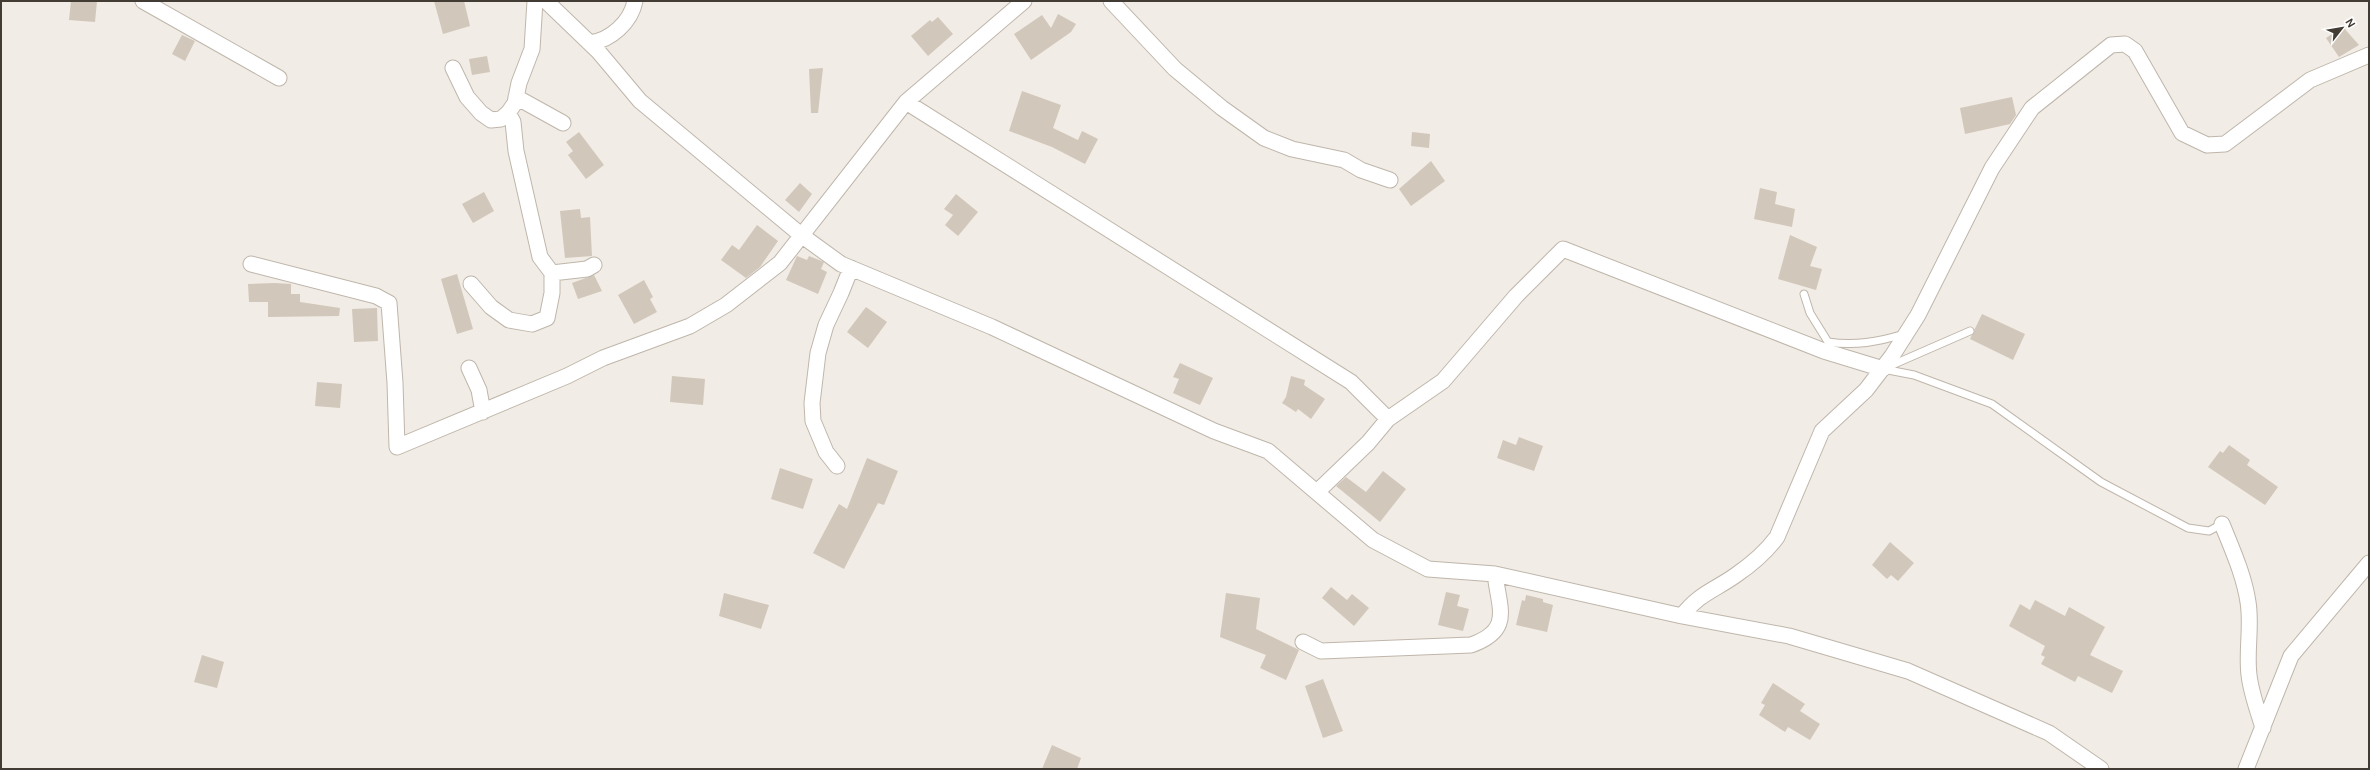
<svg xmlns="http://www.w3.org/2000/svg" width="2370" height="770" viewBox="0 0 2370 770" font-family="'DM Sans',sans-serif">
	<rect width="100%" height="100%" fill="#f1ece5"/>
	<path fill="#d2c7bb" d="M71,1H97L95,22L69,20Z
		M434,1H464L470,26L443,34Z
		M1058,14L1076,24L1071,32L1031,60L1014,34L1042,15L1051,28Z
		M938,17L953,34L928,56L911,36L930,20L932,22Z
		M2343,27L2359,45L2339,57L2326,38Z
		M182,35L195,41L185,61L172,54Z
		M487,56L490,72L472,75L469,59Z
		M823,68L818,113H811L809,69Z
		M1022,91L1061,105L1053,128L1078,140L1082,131L1098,139L1085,164L1052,147L1009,131Z
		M2012,97L2016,115L2010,124L1965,134L1960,108Z
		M579,132L604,165L586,179L568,155L573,151L566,142Z
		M1412,132L1430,134L1429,148L1411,146Z
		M1431,161L1445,181L1411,206L1399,189Z
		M800,183L812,194L799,212L785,200Z
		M1760,188L1777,192L1775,204L1795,209L1792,227L1754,219Z
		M484,192L494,211L473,223L462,204Z
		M956,194L978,212L958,236L945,225L953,215L944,209Z
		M580,209L581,218L590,217L592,256L565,258L560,211Z
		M757,225L778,241L760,267L746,278L721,260L732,245L739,250Z
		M1790,235L1817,247L1810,266L1822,269L1816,290L1778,279Z
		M797,256L807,260L809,256L824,262L821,269L827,272L818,294L786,280Z
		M457,274L473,329L457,334L441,279Z
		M594,275L602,291L578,299L572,283Z
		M644,280L653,297L650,299L657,312L634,324L618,295Z
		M275,283L291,284V294H300V302L340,308L339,316L268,317V302H249L248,284Z
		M866,307L887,322L868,348L847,332Z
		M377,308L378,341L354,342L352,309Z
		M1982,314L2025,334L2013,360L1970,339Z
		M1180,363L1213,378L1200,405L1173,393L1179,379L1173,377Z
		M672,376L705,379L703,405L670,402Z
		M1291,376L1305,380L1304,385L1325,399L1311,419L1298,409L1296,412L1282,403L1286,397Z
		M317,382L342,384L340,408L315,406Z
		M1519,437L1543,446L1534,471L1497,458L1503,440L1516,445Z
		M2229,445L2250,460L2247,465L2278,487L2265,505L2208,467L2220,451L2223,453Z
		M867,458L898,471L884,505L878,503L844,569L813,553L839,504L847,509Z
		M780,468L813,479L803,509L771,499Z
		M1383,471L1406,489L1380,522L1336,486L1346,477L1366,492Z
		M1890,542L1914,563L1898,581L1891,575L1887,579L1872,565Z
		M1331,587L1347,600L1352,594L1369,608L1354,626L1322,598Z
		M1446,592L1460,595L1457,606L1469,609L1463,631L1438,625Z
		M724,593L769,605L761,629L719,616Z
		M1226,593L1260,598L1256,629L1299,650L1286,680L1260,668L1266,655L1220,637Z
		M1526,595L1543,599V602L1553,605L1547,632L1516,625L1522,600L1525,601Z
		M2035,600L2065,616L2069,607L2105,627L2090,655L2123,671L2112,693L2078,676L2075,682L2041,664L2045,657L2041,655L2045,646L2009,626L2020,604L2030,610Z
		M202,655L224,662L217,688L194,682Z
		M1323,679L1343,731L1323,738L1305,686Z
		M1773,683L1805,704L1800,711L1820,724L1810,740L1788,727L1785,732L1759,715L1765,705L1761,703Z
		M1052,745L1081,758L1077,769H1042Z"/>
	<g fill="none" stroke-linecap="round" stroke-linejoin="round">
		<defs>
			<path id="service" d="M1804,294L1810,313L1828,342C1855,346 1878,342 1904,334
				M1970,331L1883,369L1914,375L1992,404L2101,482L2188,528L2209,531L2222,524"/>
			<path id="minor" d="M143,1L279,78
				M546,1L598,51L640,101L801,235L841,264L992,327L1214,431L1268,451L1373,540L1428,569L1495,574L1682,616L1789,636L1908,671L2049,733L2101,769
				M1111,1L1175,69L1222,108L1264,138L1292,149L1344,160L1361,170L1390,180
				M590,43C611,40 631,22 635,1
				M453,68L467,97L481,113L491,120L501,119L508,113L515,103L519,83L532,49L535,1
				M516,97L563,123
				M906,102L1351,382L1388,419
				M508,113L513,122L516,151L540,257L552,273L587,269L594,265
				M251,264L376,296L389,303L395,383L397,447L567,376L603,358L690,326L726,305L780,263L906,102L1024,1
				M471,284L491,307L509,320L532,324L547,318L552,293V273
				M469,368L479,390L483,412
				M837,466L826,452L813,421L812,403L818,353L826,325L841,293L851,268
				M1317,492L1368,443L1388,419L1443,381L1516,296L1563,249L1824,351L1883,369
				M2222,524C2232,549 2244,575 2248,602C2252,626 2246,651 2249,675C2251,693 2258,711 2263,728
				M1682,616C1698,594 1715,590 1736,575C1752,564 1766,552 1777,537L1822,431L1866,390L1892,356L1918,315L1992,168L2032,108L2111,45L2125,44L2135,51L2182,133L2207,145L2225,144L2310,80L2369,55
				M1303,642L1321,651L1471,645C1513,630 1499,609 1495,574
				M2246,769L2291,656L2369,563"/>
		</defs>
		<use href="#service" stroke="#bfb6ab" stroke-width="9"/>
		<use href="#minor" stroke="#bfb6ab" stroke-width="17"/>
		<use href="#service" stroke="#fff" stroke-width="7"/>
		<use href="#minor" stroke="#fff" stroke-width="15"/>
	</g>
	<rect width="2370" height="770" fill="none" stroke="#433c35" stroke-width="4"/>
	<g transform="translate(2342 28) rotate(59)" stroke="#ffffff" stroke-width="3" paint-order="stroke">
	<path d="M0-3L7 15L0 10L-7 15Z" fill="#433c35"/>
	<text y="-6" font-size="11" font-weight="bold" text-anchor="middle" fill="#433c35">N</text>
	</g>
</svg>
